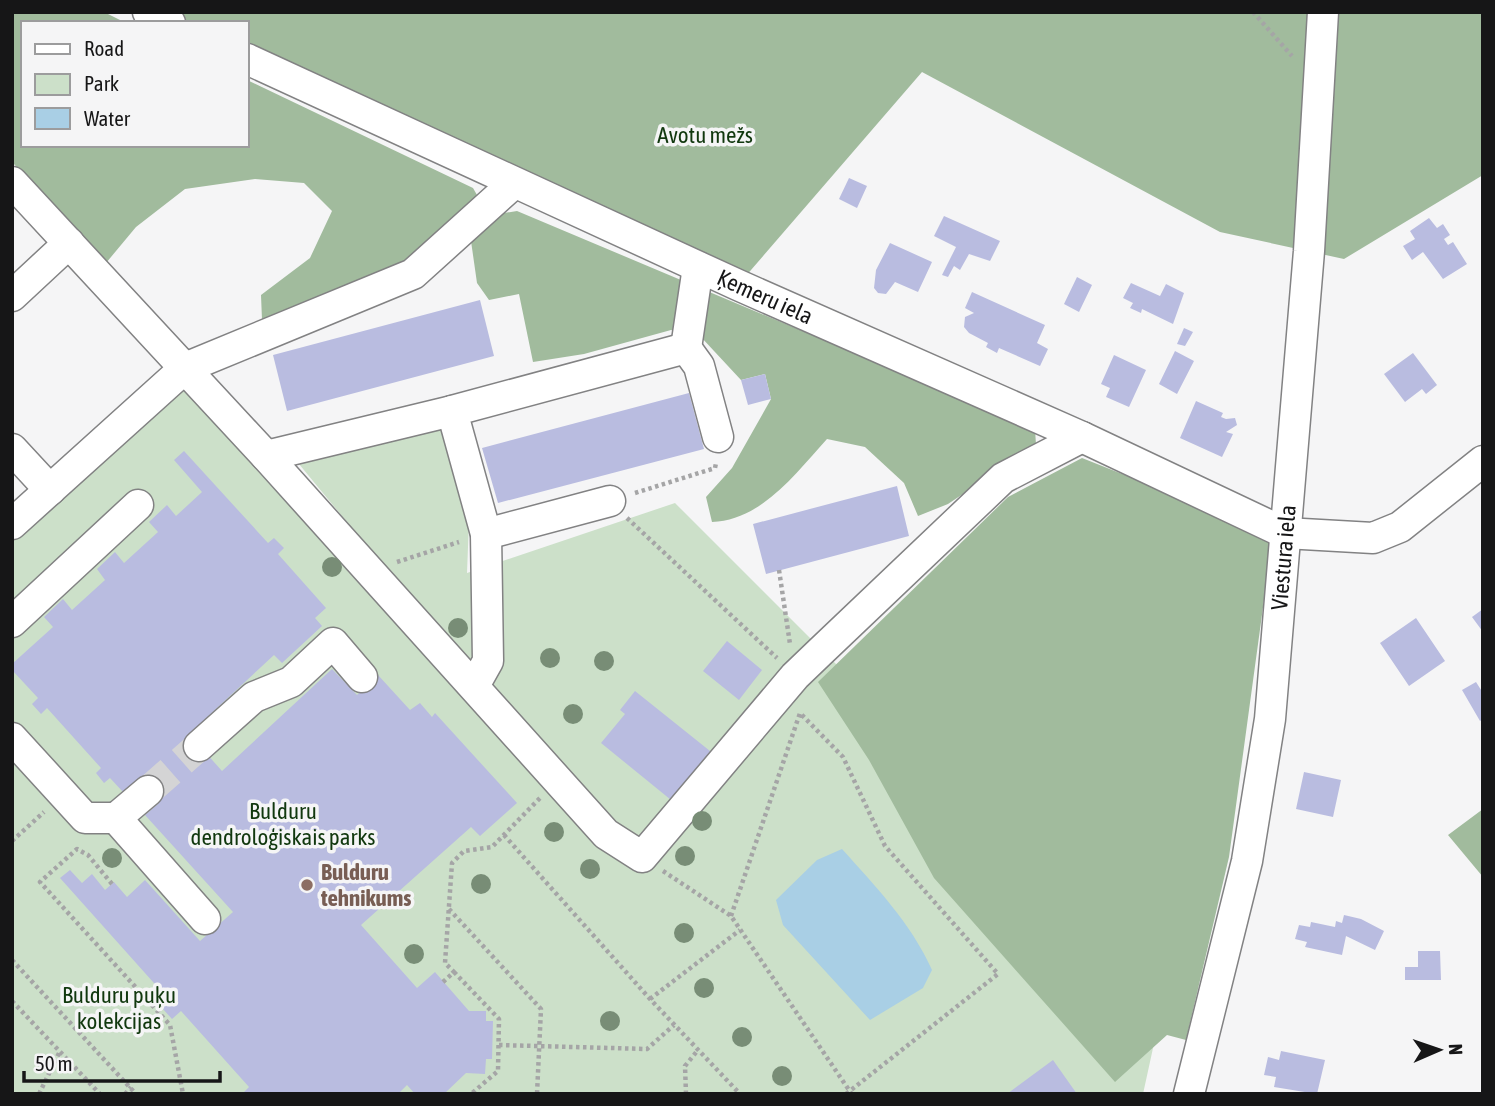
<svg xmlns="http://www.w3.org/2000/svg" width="1495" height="1106" viewBox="0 0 1495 1106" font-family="'Asap Condensed',sans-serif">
	<rect width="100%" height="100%" fill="#f5f5f6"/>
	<path fill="#cce0c9" d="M183,359L370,550L294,458L442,422L469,521L467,573L675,503L1165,993L1143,1094H12V518Z"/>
	<path fill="#a1bb9d" d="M12,12H104L126,23H23V145H247V80L473,188L485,209L413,274L267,333L262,320L261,295L310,258L332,211L304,183L255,179L185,189L136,227L106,263L12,162Z
		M148,12H1483V175L1344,259L1220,232L922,72L738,285L247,59V23H170Z
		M517,211L1035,429L1036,445L948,504L918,516L904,483L865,447L827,439C796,473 762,520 712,522L706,497L732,468L771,399L765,374L741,380L701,337L671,330L584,354L533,362L519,294L489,300L477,283L470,234L492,215Z
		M1082,458L1273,534L1229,857L1186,1040L1167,1035L1115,1082L934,878L869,760L818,682L1008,497Z
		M1483,809V877L1448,835Z"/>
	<path fill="#a9cfe5" d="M842,849C876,887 911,923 932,970L923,988L870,1020L783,925L776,900L817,860Z"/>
	<path fill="#b9bce0" d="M849,178L867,186L857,208L839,199Z
		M944,216L1000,241L990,261L969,254L960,270L954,266L948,277L942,275L956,247L934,236Z
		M1429,218L1437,228L1443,224L1450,235L1444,239L1448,245L1453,242L1467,264L1443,279L1423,252L1412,260L1403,246L1415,239L1410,231Z
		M890,243L932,262L918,292L895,282L886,294L878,293L874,288L876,270Z
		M1077,277L1092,285L1079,312L1064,304Z
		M1131,283L1160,296L1166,284L1184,293L1173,324L1142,309L1141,313L1130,308L1133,303L1123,298Z
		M972,292L1045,325L1037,343L1048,349L1040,366L999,348L997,353L986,347L988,343L969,333L964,327L965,317L974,313L965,308Z
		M480,300L494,356L287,411L273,355Z
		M1184,328L1193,332L1185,346L1177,344Z
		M1175,351L1194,361L1177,394L1159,384Z
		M1413,353L1437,385L1426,394L1422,389L1405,402L1384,374Z
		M1114,355L1146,370L1129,407L1106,397L1110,388L1101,384Z
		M765,374L771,399L748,405L741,380Z
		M689,393L704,449L498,503L482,448Z
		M1196,401L1223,413L1221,417L1226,419L1235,418L1237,425L1226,432L1233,434L1222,457L1180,438Z
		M184,451L268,543L274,538L284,548L278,554L326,608L315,618L322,626L282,663L274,655L189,734L222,771L332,669L357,695L378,675L410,710L420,703L432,717L435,713L517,803L480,836L471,827L361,925L417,988L435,972L469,1011H486V1021H493L492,1059H486L485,1074L466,1073L444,1094H415L407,1085L398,1094H242L249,1087L181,1011L172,1019L162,1008L170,1001L60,878L70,870L82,883L92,874L105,890L114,882L127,897L145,880L200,941L233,912L145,815L159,803L138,779L123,792L110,778L104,783L96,773L101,768L47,708L41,714L32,704L38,698L12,670V664L53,627L44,617L63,599L72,610L105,580L97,569L115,552L124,563L158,532L149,522L167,505L176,516L202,492L174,460Z
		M897,486L909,536L766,574L753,524Z
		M1483,609V632L1472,617Z
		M1416,618L1445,661L1409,686L1380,643Z
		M727,641L762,670L739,700L703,671Z
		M1476,682L1483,693V719L1480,721L1462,690Z
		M635,691L715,755L676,804L601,743L625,714L620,710Z
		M1304,772L1341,780L1333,817L1296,809Z
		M1344,915L1361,919L1384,931L1375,950L1346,936L1342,955L1305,947L1307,942L1295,939L1299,925L1310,927L1311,922L1335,927L1336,921L1342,923Z
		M1418,951H1440L1441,980H1405V967H1418Z
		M1281,1051L1325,1060L1317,1094L1274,1087L1276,1077L1264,1075L1268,1057L1279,1060Z
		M1053,1060L1077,1094H1007Z"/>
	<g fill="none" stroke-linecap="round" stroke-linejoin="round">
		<path stroke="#d4d4d5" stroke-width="30" stroke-dasharray="30 15" stroke-linecap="butt" d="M148,791L199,746"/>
		<defs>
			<g id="minor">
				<path d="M148,12L170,23"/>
				<path id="s1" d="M247,59L738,285L1082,437L1285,533L1373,538L1400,527L1483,461"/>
				<path d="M12,182L266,456L606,834L642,857L795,676L819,653L1003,478L1082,437"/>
				<path d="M12,296L69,243"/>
				<path d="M686,348L698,267"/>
				<path d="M12,449L50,490"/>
				<path d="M266,456L452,411"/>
				<path d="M12,524L185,368L413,274L514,183"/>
				<path d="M486,534L610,501"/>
				<path d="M12,622L138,505"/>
				<path d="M474,686L488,661L486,534L452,411L686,348L699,366L718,437"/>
				<path d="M12,738L85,818H116"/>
				<path d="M199,746L254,697L291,682L333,643L362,677"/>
				<path d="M148,791L116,818L205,919"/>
				<path id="s2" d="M1189,1094L1247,861L1270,719L1309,251L1323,12"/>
			</g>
		</defs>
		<use href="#minor" stroke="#828283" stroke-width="33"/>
		<path stroke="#a5a5a6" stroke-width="4.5" stroke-dasharray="3.5 3.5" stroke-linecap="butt" d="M1253,12L1292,56
			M635,493L715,468L716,463
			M627,518L777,658
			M397,562L459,542
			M779,570L790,644
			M504,835L650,999L740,1094
			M12,841L44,812
			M663,871L731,916L851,1093
			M112,884L88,855L77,849L40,882L170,1025L183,1094
			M449,909L541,1009L537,1094
			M731,916L800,713L843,757L885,846L998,974L846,1094
			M12,960L136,1094
			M454,972L499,1019L498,1071L471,1094
			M443,982L454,972L445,963L452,863L464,851L492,847L540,798
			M650,999L740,930
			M12,1001L100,1094
			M499,1045L647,1049L674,1025
			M39,1094L60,1051
			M125,1094L131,1087
			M686,1094L685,1066L698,1050"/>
		<use href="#minor" stroke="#fff" stroke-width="30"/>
	</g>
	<g fill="#788d76">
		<circle cx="332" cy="567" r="10"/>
		<circle cx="458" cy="628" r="10"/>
		<circle cx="550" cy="658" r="10"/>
		<circle cx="604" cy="661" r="10"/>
		<circle cx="573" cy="714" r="10"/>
		<circle cx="702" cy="821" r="10"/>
		<circle cx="554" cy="832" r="10"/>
		<circle cx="685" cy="856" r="10"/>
		<circle cx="112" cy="858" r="10"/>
		<circle cx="590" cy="869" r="10"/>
		<circle cx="481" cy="884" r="10"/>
		<circle cx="684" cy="933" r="10"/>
		<circle cx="414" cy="954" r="10"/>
		<circle cx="704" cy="988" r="10"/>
		<circle cx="610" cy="1021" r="10"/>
		<circle cx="742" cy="1037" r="10"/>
		<circle cx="782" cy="1076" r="10"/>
	</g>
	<circle fill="#8d6e63" stroke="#f5f5f6" stroke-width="2.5" cx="307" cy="885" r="7"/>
	<g text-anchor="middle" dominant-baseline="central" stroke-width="7" stroke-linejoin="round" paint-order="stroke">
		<g font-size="23" fill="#11380e" stroke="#f5f5f6">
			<text x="705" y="135">Avotu mežs</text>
			<text x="283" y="811">Bulduru<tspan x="283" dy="26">dendroloģiskais parks</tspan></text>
			<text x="119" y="995">Bulduru puķu<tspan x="119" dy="26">kolekcijas</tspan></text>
		</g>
		<g font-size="23" fill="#161617" stroke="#f5f5f6">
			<text stroke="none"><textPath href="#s1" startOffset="570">Ķemeru iela</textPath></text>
			<text stroke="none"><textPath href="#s2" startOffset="546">Viestura iela</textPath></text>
		</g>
		<g font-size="23" font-weight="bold" fill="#785e54" stroke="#f5f5f6" text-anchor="start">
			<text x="321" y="872">Bulduru<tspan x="321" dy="26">tehnikums</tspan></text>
		</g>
	</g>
	<rect width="1495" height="1106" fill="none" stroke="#161617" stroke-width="28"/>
	<rect x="21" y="21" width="228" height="126" fill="#f5f5f6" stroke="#9c9c9d" stroke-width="2"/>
	<rect x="35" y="44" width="35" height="10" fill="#ffffff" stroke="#9c9c9d" stroke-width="2"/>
	<text x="84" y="56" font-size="21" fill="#161617">Road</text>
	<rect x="35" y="74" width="35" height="21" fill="#cce0c9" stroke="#9c9c9d" stroke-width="2"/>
	<text x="84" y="91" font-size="21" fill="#161617">Park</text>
	<rect x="35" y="108" width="35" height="21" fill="#a9cfe5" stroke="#9c9c9d" stroke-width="2"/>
	<text x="84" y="126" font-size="21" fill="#161617">Water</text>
	<g transform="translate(1439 1050) rotate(88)" stroke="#f5f5f6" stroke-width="5" paint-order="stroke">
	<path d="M0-5L12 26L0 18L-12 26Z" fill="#161617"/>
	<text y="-10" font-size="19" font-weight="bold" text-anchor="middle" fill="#161617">N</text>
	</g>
	<path d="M24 1071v10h196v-10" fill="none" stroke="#161617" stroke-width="3.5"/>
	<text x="35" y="1071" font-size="21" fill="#161617" stroke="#f5f5f6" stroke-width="5" paint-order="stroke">50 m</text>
</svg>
